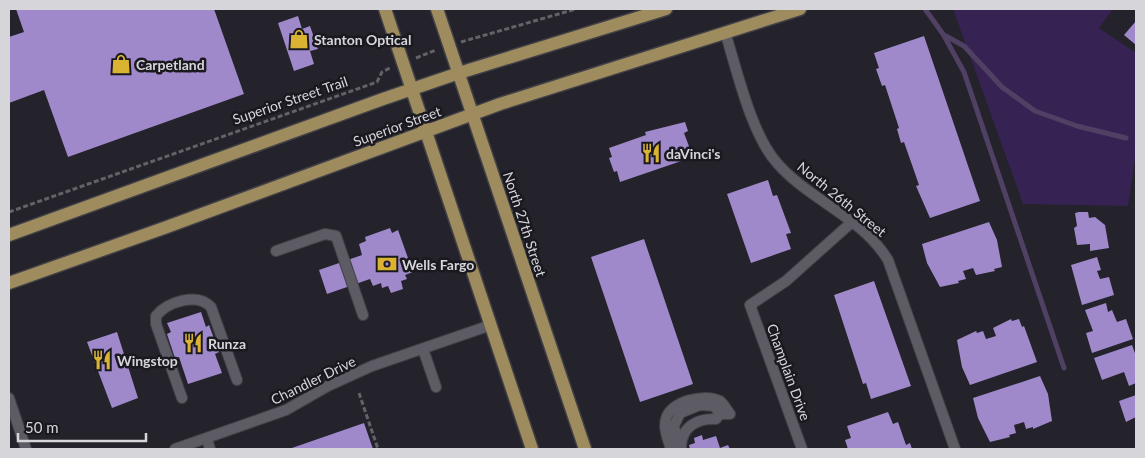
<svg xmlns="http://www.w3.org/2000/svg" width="1145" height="458" viewBox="0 0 1145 458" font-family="Lato,sans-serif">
	<rect width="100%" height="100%" fill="#24222a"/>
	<path fill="#362353" d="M953,9H1113L1099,28L1136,53V152L1128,206L1023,204Z"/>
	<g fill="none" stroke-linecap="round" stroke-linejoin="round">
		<path stroke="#504064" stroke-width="5" d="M925,9L943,34L964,72L1064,368
			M946,36L964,46L1002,87L1035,111L1077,126L1126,138"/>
	</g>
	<path fill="#9f89cb" d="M16,9H214L244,94L68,157L44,90L9,103V37L24,32Z
		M298,16L302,29L310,26L318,49L310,51L314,64L294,71L278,23Z
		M1136,21V45L1124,35Z
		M924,36L980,201L930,218L916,186L919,185L904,142L901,143L897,129L899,128L885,85L882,86L876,69L879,68L874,53Z
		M685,122L688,131L684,133L693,157L620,182L617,171L614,172L609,158L612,157L609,148L646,135L645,132Z
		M768,180L773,196L777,195L791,233L786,234L791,249L751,263L727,194Z
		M1079,212H1088L1089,218L1095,217L1105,225L1109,248L1090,251V244L1077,245L1074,228L1077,226L1075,213Z
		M989,222L997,240L1002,267L994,269L995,271L976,275L973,268L963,271L966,279L958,281L959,283L940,287L927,263L922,244Z
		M390,228L392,233L398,230L413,272L405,275L407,279L401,281L403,289L391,293L388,286L382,288L381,283L373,286L370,279L327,294L319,270L362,255L359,244L366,241L365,237Z
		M644,239L693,384L640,402L591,257Z
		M1097,257L1101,270L1097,271L1100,279L1109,277L1114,295L1082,305L1071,265Z
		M874,281L911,386L871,399L866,383L863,384L834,295Z
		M1106,303L1108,312L1112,310L1117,322L1126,319L1133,339L1092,353L1086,333L1093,331L1085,310Z
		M201,312L206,327L209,325L219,352L215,354L222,373L188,384L179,357L175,358L167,334L171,332L167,323Z
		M1011,319L1012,321L1019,319L1022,327L1024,326L1037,362L970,385L962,367L957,340L976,331L977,333L983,331L986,339L996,336L993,328Z
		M117,332L138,398L112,408L87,342Z
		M1132,345L1136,356V383L1129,386L1124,372L1102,380L1094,358Z
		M1040,376L1048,394L1052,421L1033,429V427L1026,429L1024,422L1014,425L1016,433L1009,435L1010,437L990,442L978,418L973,398Z
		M1136,395V417L1126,422L1119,401Z
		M888,412L893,424L898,422L906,445L910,443L912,449H848L845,440L851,438L847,426Z
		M364,423L373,449H289Z
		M702,435L703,440L716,436L720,448L728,445L730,449H690L689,445L695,443L694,438Z"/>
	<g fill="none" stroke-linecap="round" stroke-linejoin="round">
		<defs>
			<path id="lane" d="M725,32C737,70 751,134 777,163C809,200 862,217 888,260L955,449
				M276,251L325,234L336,236L363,315
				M423,349L436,387
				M9,398L26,449
				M182,398L156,324V316C167,302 197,292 211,307L237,380
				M207,439L210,449
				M681,448C681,427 697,418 716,419L720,414
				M175,449L286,410L328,386L372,366L491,325
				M671,449C668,440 663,428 666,419C670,401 705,393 720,401C724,404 727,410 730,414
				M679,449L674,426L680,413L700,405L714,406L720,414H730
				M802,449L750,305L786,281L852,222"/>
			<path id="primary" d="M385,9L532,449
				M437,9L585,449
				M9,235L383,99L459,73L666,9
				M9,283L164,228L500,104L800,9"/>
		</defs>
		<use href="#lane" stroke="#424047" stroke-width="12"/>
		<use href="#primary" stroke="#424047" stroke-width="15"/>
		<path stroke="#646269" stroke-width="3" stroke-dasharray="5 2.5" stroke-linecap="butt" d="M461,42L576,9
			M416,58L436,50
			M9,212L377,82L382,72L390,68
			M359,393L378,449"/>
		<use href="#lane" stroke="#5d5b64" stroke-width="10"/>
		<use href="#primary" stroke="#9e8c5f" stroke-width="12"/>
	</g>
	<defs>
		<symbol id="shop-bare" viewBox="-9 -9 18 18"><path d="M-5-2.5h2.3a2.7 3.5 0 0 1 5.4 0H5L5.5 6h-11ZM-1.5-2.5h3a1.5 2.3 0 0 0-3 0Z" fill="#dab333" stroke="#1b1920" stroke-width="2.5" paint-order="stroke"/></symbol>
		<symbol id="restaurant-bare" viewBox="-9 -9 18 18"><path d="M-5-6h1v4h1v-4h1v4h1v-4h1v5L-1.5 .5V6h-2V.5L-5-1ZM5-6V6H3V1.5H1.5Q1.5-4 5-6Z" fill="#dab333" stroke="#1b1920" stroke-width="2.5" paint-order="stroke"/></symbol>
		<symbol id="bank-bare" viewBox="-9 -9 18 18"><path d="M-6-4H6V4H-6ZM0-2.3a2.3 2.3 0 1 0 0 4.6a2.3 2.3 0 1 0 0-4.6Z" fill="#dab333" stroke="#1b1920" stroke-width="2.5" paint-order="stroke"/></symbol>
	</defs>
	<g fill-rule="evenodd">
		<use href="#shop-bare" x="285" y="25" width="28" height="28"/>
		<use href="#shop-bare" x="107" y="50" width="28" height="28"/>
		<use href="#restaurant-bare" x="637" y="139" width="28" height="28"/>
		<use href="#bank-bare" x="373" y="250" width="28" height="28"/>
		<use href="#restaurant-bare" x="179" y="329" width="28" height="28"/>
		<use href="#restaurant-bare" x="88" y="346" width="28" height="28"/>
	</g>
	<g text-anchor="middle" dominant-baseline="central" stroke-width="5" stroke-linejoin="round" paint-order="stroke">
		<g font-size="14" font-weight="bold" fill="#d6d5da" stroke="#1b1920" text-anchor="start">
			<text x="314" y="39">Stanton Optical</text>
			<text x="136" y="64">Carpetland</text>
			<text x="666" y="153">daVinci's</text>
			<text x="402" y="264">Wells Fargo</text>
			<text x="208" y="343">Runza</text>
			<text x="117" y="360">Wingstop</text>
		</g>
		<g font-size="14" fill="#d6d5da" stroke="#1b1920">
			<text transform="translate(290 100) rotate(-19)">Superior Street Trail</text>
			<text transform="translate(397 126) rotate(-20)">Superior Street</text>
			<text transform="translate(842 199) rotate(39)">North 26th Street</text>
			<text transform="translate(525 224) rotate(72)">North 27th Street</text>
			<text transform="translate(789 372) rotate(70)">Champlain Drive</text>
			<text transform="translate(313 380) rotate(-26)">Chandler Drive</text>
		</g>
	</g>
	<rect width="1145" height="458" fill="none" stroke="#d6d5da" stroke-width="20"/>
	<path d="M18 433v8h128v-8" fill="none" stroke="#d6d5da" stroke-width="2.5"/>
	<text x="25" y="433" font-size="15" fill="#d6d5da" stroke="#1b1920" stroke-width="4" paint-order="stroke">50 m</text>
</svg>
